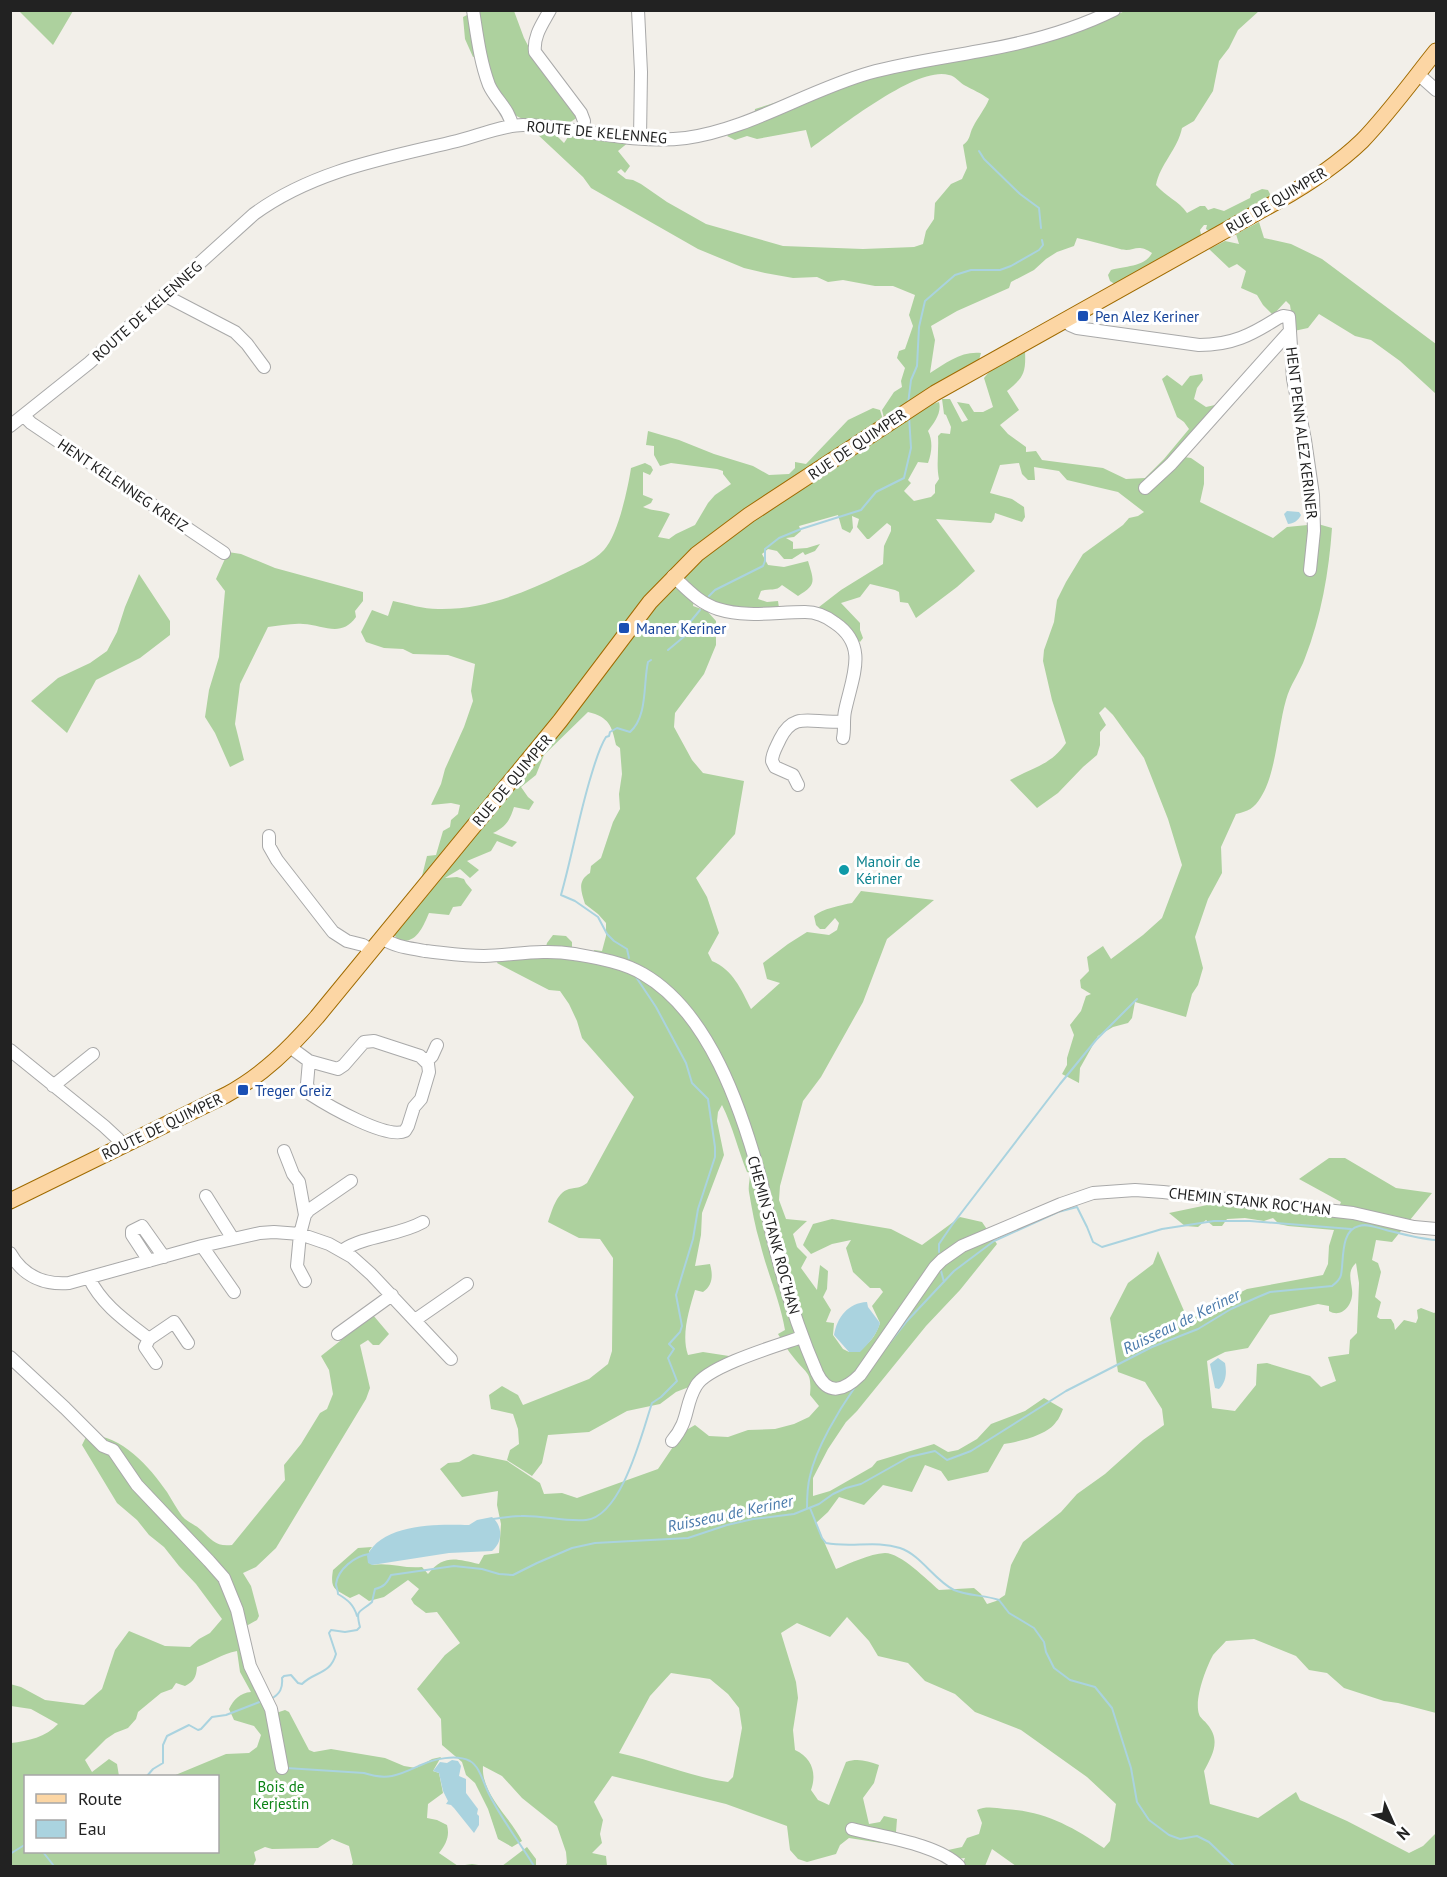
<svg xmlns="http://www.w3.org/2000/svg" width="1447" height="1877" viewBox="0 0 1447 1877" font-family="'PT Sans',sans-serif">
	<rect width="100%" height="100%" fill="#f2efe9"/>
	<path fill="#add19e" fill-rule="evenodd" d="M19,11H73L53,45Z
		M475,11H514L524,38L534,57L578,117L566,125L541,122L546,133L555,134L564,143L570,134L630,141L618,151L630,166L625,173L621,169L617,172L626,179L633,180L641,184L667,202L706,224L783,246L863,249L914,247L923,244L926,231L934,219L935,203L951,184L962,179L967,168L963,145C971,139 969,134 973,127C978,117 985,109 989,99C981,93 973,90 964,85C959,82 955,76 949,75C917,65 838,129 811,148L806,130L757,139L747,136L735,140L727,136L730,133L754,120L755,109L806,93L867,67L915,61L1092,25L1125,11H1259L1238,30L1229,48L1219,61L1213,91L1194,121L1182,128C1178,149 1160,164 1156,185C1165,196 1179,201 1187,213L1200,206H1205L1208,210L1214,208L1224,211L1250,198L1251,194L1262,189L1268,190L1271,196L1264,202L1212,233L1206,229L1207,225H1204L1200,230L1202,238L1116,285L1110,281L1108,275L1111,270C1124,266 1145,267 1152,253C1136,242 1134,253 1120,249C1105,245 1092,241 1077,238L1074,246L1057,252L1046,259L1034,270L1011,282L1009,288L957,311L931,326L935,340L930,373C946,363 961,351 981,353L979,360L885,422L882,410L894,392L902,387L901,381L905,368L897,358L899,351L905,349L913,326L909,315L915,295L893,286H875L843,280L828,282L817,277L793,278L765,273L744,268L698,249L591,188L583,177L536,133C528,116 521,122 511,111C497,95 489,74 484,54L473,57L465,39L463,17Z
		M1259,222L1264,238L1291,244L1322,259L1436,344V394L1400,361L1371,340L1355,336L1319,314L1308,328L1294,331L1290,305L1286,301L1273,315L1263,305L1257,295L1241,288L1246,271L1237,264L1229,268L1209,249L1225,241L1239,244L1236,234Z
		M1025,350C1026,373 1024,377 1007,391L1019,410L1000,425L1008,434L1026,447V452L1036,451L1042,460L1103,468L1126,479L1145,478L1164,459L1189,429L1184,422L1177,417L1162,379L1167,375L1182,386L1190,376L1202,374L1203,380L1197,388L1194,399L1206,407L1215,405H1220L1184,457L1191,458L1204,467V484L1200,502L1273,538L1287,527L1318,524L1332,528C1329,572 1321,617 1305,658C1300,672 1290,685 1286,700C1278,727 1276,774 1261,797C1254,809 1248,811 1236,814L1221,847L1222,873L1208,899L1195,937L1203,968L1198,985L1192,994L1186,1017L1135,1002L1132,1018L1128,1023L1113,1027L1098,1036L1080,1068L1079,1083L1062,1074L1067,1065V1058L1074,1035L1070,1025L1081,1011L1086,996L1091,994L1081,988L1080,980L1089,971L1087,957L1103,946L1111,959L1143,935L1162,918L1182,865L1168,819L1144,758L1113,715L1105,707L1099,713L1106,725L1100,732V745L1097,755L1083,767L1058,793L1037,808L1010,780C1032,768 1051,765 1066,743L1052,700L1043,661L1044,650L1054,622L1057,600L1066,582L1083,554L1123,525L1129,518L1138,516L1144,512L1118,492L1067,480L1059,471L1034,467L1035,480H1028L1022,474L1019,463L1000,465L990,493L1012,499L1024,507L1025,517L1022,522L995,513L994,519L991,523L936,519L975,571L957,587L916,618L908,603L900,602L899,592L895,590L870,584L860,597L841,603L860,623V630L863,638L860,642L820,610L819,607L841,590L883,564L884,546L891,531V526L887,523L869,539H867L857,527L859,519L852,516L853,528L850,533L842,529L838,515L799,526L801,531L794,537L786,538L793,542V549L807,548L820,544L815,551L805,555L803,552L792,559H784L777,551L768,549L762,554L768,565L784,567L808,561C814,581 817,585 798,596L782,585C776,592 769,588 761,591L758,599L767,602L778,601L779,608L770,612L734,608L707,600L694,599L693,606L707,611L716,621V645L704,674L675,713L674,727L692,760L703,773L744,781L735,834L696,878L707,897L719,933L708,953L712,961C733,970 741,989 751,1009L780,983L767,979L763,963L788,944L807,932L829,935L837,930L839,923L835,918L825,929H820L816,925L814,916C822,909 841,905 852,903L861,891L934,900L887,939L863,1002L821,1077L803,1101L780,1186L779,1200L786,1219L807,1221L793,1234L797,1247L807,1257L801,1268L817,1290L820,1265L828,1271L827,1289L823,1297L831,1310L826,1322L834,1323L833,1335L843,1349L849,1352C867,1346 873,1342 880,1323L872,1306L883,1292L880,1288H870L853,1272L846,1248L851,1240L832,1244L811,1254L803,1245L813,1224L832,1219L891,1229L922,1245L960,1217L982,1222L997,1244L960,1290L926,1326L857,1411L846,1422L828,1449L813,1478V1496L830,1491L872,1467L877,1461L934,1444L948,1452L958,1450L977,1439L991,1424L1025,1411L1044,1398L1063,1409C1061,1414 1059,1419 1056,1422C1048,1435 1018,1442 1004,1444L988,1472L948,1481L941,1471L925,1465L912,1492L883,1485L864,1505L839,1497L828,1512L816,1523L836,1569C851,1563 869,1554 885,1553C901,1553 927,1580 939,1590L974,1588L981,1594L987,1604L996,1601L1005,1595L1011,1565L1023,1542L1061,1512L1077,1494L1105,1474L1143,1440L1164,1425L1162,1409L1145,1382L1118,1372L1110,1318L1128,1283L1153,1264L1158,1251L1188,1320L1247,1289L1323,1275L1328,1264L1329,1246L1334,1230L1288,1226L1279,1224L1273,1218L1264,1221L1245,1218L1227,1219L1222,1226H1213L1206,1220L1198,1227L1185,1226L1169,1213L1217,1203L1339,1207L1341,1202L1299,1179L1329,1158H1345L1396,1188L1432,1193L1392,1242L1376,1240L1372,1260L1378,1263L1381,1272L1375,1297L1381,1302L1377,1317L1380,1319H1391L1394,1324L1395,1330L1404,1320L1416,1323L1418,1318L1417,1310L1421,1308L1434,1313L1436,1312V1713L1398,1703L1384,1701L1344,1688L1327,1673L1309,1670L1296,1656L1254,1639L1226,1641C1222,1646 1217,1650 1213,1655C1206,1668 1194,1699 1199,1714C1200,1718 1204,1720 1207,1724C1221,1740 1213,1754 1204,1771L1210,1804L1258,1818L1296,1792L1300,1800L1347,1821L1409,1853L1423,1846L1436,1833V1866H1016L992,1849L985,1866H963L962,1865L965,1858L957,1859L948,1850L962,1847L967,1838L979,1834L982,1823L977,1810C986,1806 995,1808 1005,1809C1044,1811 1072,1826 1104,1848L1110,1841L1116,1804L1087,1777L1021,1730L975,1712L955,1694L925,1681L908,1663L878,1656L869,1641L847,1617L830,1637L797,1623L781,1633L796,1682L798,1698L793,1730L795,1750C812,1758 817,1773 811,1790L818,1800L829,1805L846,1762C858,1758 867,1761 879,1765L874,1783L863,1798L869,1824L880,1822L884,1816L897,1819L896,1832L881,1843L849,1838L840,1845L836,1854L807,1862L798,1859L790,1850L787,1826L726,1804L612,1776L594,1802L603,1820L600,1834L602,1843L592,1853L606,1856L607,1866H565L567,1863L566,1852L557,1826L522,1798L502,1776L483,1766C481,1794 510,1817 522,1841L512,1847L498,1839L488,1809L475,1783L466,1775L462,1762L442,1745L441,1719L417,1689L445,1655L460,1643L437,1612L426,1613L414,1604L411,1599L419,1589L408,1580L384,1597L369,1601L359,1594L350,1598C334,1589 330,1589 333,1570L358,1548L372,1547L369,1551L372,1565C389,1562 405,1569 422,1567L428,1574C444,1554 456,1559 479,1564L484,1555L499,1553L501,1524L497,1505L498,1491L462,1497L440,1469L448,1463L459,1462L473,1454L507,1461L540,1483L544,1494L562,1493L577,1498L658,1469L683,1432L695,1425L709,1436L728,1437L748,1430L775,1429L794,1424L809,1417L819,1406L810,1395C812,1371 807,1375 794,1358C788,1351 783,1342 778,1334L785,1330C780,1300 767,1272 760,1243C755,1227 752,1209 749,1192C748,1186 750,1180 750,1173L747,1172C738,1150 733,1127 722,1105L718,1112L717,1121L724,1155L702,1213L701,1235L695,1266L710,1264C713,1275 713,1285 703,1292L695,1290C689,1310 681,1335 688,1355L703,1352L729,1356L727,1363L701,1376L689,1387L676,1392L660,1404L627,1411L589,1432L548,1435L542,1463L532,1476L507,1460L510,1450L519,1444L518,1429L513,1414L491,1409L489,1395L502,1386L518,1395L523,1405L589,1379L608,1364L612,1351L613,1258L600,1239L579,1238L548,1222C552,1211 556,1193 569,1189C578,1187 578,1189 587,1183L634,1097L582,1038L577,1021L569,1004L560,991L549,990L497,963L499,959L544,954L547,943L553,935L566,936L572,942V947L565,951L593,958L594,950L602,951L606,936V923L598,914L585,904C581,891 577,881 590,873L591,866L601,858L613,822L620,809L619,794L622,774L620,748L616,745C612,726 609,717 588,712L544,755L536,775L521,787L528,797L534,802L529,810L514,807C510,820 506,827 493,833L517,842L512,847L497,841L491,851L467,861L479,870L470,878L460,869L445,878L457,877L464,879L466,883L472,890L461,906L453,907L449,915L429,913C423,927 416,945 398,940L393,933L424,881L422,876L427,856L436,855L443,831L450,827L451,820L458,814L460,805L451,803L431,805L441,784L445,769L464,727L473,701L471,691L475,664L448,655L413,654L403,649L384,648L366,642L361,632L372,610L388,616L393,601C408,604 423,609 438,609C482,610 522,594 561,575C575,568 593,562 604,550C618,535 628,488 631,468L645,463L651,466L653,470L650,475L643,472V495L653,499L651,503L643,507C652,511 662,510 670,514L658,537L669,539L676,534L695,525L708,503L715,495L731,484L723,474V471L717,469L671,463L660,466L654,455V446L646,445L648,431L679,440L714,454L753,466L769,475L789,474L795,468V462L806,464L848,420L873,408L880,410L887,432L929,405L939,402C942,413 934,423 928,431C933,441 932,452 928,463L918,462L908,480L911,483L904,491L914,501L931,497L935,493V485L939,479C936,465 939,451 938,436L941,433L950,434L951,427L946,415L944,414L942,399H950L962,422L968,420L957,402L969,404L974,412H983L993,407L984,378C994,365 1011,358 1025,350ZM1356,1263L1359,1283L1357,1333L1350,1340L1349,1354L1328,1357L1336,1381L1321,1387L1310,1376L1267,1363L1257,1364L1256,1385L1235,1411L1212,1408L1207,1361L1225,1352L1248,1348L1270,1315L1318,1304L1329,1306V1311C1342,1319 1354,1304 1352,1290C1351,1280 1347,1271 1356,1263ZM671,1673L710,1679L728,1694L739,1708L742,1728L733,1777L728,1782C690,1777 656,1761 619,1753L650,1696Z
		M228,552L241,554L275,568L363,592V601L355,611L356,617C341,638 324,625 303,624C292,623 279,626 268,627L240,684L235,724L244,760L230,767L215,733L205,717L209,690L219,657L225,591L216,579Z
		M139,574L170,621V635L140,658L96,680L67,733L31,701L58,678L90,663L107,651L117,632L125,607Z
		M373,1315L389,1334L379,1345H373L368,1340L360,1345L370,1388L366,1399L276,1548L256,1567L243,1573L251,1586L259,1616L257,1620L241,1629L276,1713L285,1710L289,1712L309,1750L314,1752L331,1749L385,1758L404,1766L416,1768L432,1759L441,1757L433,1771L439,1773L443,1793L428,1804L427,1818L437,1820L447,1825C450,1836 446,1844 439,1853L458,1866L472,1864L485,1866H351L353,1863L349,1846L332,1839L318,1848L272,1849L265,1847L254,1852L256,1860L253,1866H11V1743C28,1741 46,1737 58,1724L31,1709L11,1706L10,1684L21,1687L45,1700L84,1705L102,1689L115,1650L129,1631L165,1646L190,1647L199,1639L210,1633L222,1619L196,1584L179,1566L164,1547L149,1535L137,1520L117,1503L82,1445L87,1435C121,1434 149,1466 167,1492C172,1500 177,1509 182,1516C187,1522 196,1525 201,1530C212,1540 216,1547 232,1545L285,1480L284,1465L301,1444L320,1413L327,1409L333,1394L329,1370L321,1356ZM237,1651L240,1672L251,1692C240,1693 234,1699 229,1709L234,1720L254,1726L261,1735L257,1747L249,1753L226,1754L173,1776H218V1852H26V1776H119L117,1764L109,1759L92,1772L85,1760L106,1739L115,1733L128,1728L136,1719L138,1712L161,1693L172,1689L176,1683L185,1686C194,1681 196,1678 197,1667C211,1662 222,1654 237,1651Z
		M527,1847L536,1859V1866H502Z"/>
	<path fill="#aad3df" d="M1287,511L1299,512L1301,515C1299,520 1293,524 1288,524L1284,514Z
		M867,1302L868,1307L880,1323C877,1335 868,1344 860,1352H849L834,1335C837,1317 848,1303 867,1302Z
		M1218,1358L1225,1363C1227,1373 1226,1382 1219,1389L1215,1388L1210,1364Z
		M492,1517C503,1526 503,1542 492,1551L449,1553L372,1565L368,1563L367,1556C382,1523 438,1524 469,1525L477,1520Z
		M452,1760L458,1761L461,1766L459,1776L466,1779V1793L478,1809L477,1814L479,1816V1825L474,1833L454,1808L451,1805L446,1804L448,1801L443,1791L439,1773L433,1771L440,1762L447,1763Z"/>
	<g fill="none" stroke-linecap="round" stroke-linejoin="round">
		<path stroke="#aad3df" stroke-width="2" d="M979,151L984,159L1020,194L1039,208L1041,228
			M908,404L911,380L917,366L919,327L925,301L955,275L971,270H1000L1011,266L1039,250L1043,245L1042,240
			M709,596L715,590L763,566L765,561V549L779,538L801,529L861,510L876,492L904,478L911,448L909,416
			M668,650L686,635V627L700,610
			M629,958L627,949L614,941L607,934L598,917L575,901L561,895C572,856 579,815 591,776C595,763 599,748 606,737L609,736L610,732L617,728L630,732C648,716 643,684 648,662L651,660
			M939,1252V1244L952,1225L1060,1084L1096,1040L1137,999
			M940,1267L944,1282
			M888,1345L907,1321L954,1271L994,1241L1058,1212L1077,1207L1087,1227L1093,1242L1102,1247L1162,1229L1214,1221H1250L1351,1229
			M810,1508L822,1538L826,1543C851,1548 876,1540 900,1548C921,1555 934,1580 954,1590C968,1596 985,1595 999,1600L1009,1613L1034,1628L1044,1642L1046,1652L1054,1668L1070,1680L1095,1687L1112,1708L1131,1768L1137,1802L1149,1820L1169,1835L1180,1839L1197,1836L1209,1842L1234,1866
			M807,1509C807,1498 807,1487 810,1476C816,1448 839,1410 855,1387
			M493,1519C502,1518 512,1516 521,1516C542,1515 564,1522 586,1520C622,1516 642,1433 652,1403L661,1397L677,1381L668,1358L674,1349L669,1344L680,1332L682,1326L676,1295L693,1239L698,1209L715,1157V1147L708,1099L692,1083L686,1063L656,1007L636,977
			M357,1616C354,1605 348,1600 338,1594C338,1590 336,1587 336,1584C338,1569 355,1556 369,1554
			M271,1699C280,1694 283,1688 282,1678L284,1676L291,1675L298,1683L302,1684C315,1671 330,1675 336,1654L329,1633L331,1630L345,1632L357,1630L360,1627C355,1608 360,1613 372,1602L375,1589C384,1587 387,1583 391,1575L454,1566L482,1569L499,1574L513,1575L537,1563L572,1548L595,1543L688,1538L727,1525L753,1519L794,1514L819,1504L833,1494L846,1488L861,1484L909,1457L935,1451L947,1460L971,1451L1066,1391L1152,1347L1198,1329L1231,1309L1258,1297L1270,1292L1332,1286C1336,1283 1340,1280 1341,1275C1344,1261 1340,1230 1359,1226C1368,1223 1377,1228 1386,1230C1402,1234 1420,1239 1436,1240
			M286,1768L364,1773C388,1781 399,1775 421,1765C434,1759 456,1754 470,1761C480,1767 483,1782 488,1792C501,1819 519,1841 534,1866
			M147,1776L153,1769L163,1763V1745L167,1736L189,1725L198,1730L201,1729L212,1717L226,1715L262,1701
			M43,1852L54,1866
			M10,1854L26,1844"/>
		<defs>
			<path id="minor" d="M473,10C477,35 480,61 489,85C495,99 510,110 512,126
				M550,10C543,23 533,36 535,52L581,113L584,121L583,131
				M638,10L641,72L640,138
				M1418,74L1436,90
				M164,295L235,332L247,344L264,367
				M1066,319L1070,325L1077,328L1199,345C1232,345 1251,335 1278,318L1283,316L1289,317L1290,331L1171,464L1145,488
				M1290,331L1293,379L1305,440L1313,495L1314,531L1310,570
				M24,416L31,423L224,553
				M10,426L89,363L254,214C314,170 387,158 457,141C477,136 503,125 523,125C577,126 631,145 686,138C750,129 806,91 869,73C905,63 943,58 980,51C1026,43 1072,31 1114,10
				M673,576C687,589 699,603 718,609C747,618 775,612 805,612C816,612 826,616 835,623C869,646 852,677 845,711C843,720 845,729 843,738
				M798,785L793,775L775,767L772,761C772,753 777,746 780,739C795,708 816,726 844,721
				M269,836V846L277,860L333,932L347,941L363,945L372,951
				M382,938C395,947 410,948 425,951C445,953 464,956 484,956C515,955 543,949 574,954C597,958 623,962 643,974C709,1012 741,1108 760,1177C766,1197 768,1219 773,1239C784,1285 798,1329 817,1373C828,1396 844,1391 860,1375L935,1267L942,1260L962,1246L1061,1204L1093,1193L1135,1190L1163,1192L1353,1213L1414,1227L1436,1229
				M290,1047L309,1061L338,1069L344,1065L364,1042L374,1041L420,1056L428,1064L429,1072L421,1099L414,1107L408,1126L405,1131C387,1140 327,1105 310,1094L307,1084L309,1061
				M10,1050L104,1126L118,1139L122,1146
				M427,1061L432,1056L437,1045
				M53,1086L93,1054
				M284,1151L293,1174L299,1182L305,1215L300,1234L297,1266L305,1281
				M206,1196L233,1239
				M305,1215L309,1210L351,1181
				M202,1246L234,1292
				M343,1250C367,1235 398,1236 423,1222
				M10,1253C23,1276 44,1285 69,1283L202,1246L260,1233L274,1232L300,1234L329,1244L352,1257L371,1274L451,1359
				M149,1261L132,1235V1231L142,1226L164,1257
				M89,1278C102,1305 126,1321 149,1339L174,1322L188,1343
				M415,1320L467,1284
				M338,1334L392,1295
				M149,1339L145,1347L156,1363
				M10,1357L65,1408L103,1446L113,1450L137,1485L209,1561L224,1578L237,1610L250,1666L271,1709L282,1768
				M672,1441C690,1420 684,1406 696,1386C707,1366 779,1345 802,1337
				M852,1829C882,1837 937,1844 959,1866"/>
			<path id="major" d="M10,1201L226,1095C263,1075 290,1048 317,1017L560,721L650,602L697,554L749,515L935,393L1278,201C1308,184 1337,165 1362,141C1389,113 1412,81 1436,51"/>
		</defs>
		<use href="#minor" stroke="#a9a9a9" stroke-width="14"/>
		<use href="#major" stroke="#a06b00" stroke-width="17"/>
		<use href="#minor" stroke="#fff" stroke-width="12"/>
		<use href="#major" stroke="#fcd6a4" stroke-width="15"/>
	</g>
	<g fill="#1a4fb4" stroke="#fff" stroke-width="2">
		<rect x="1077" y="310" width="12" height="12" rx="3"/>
		<rect x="618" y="622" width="12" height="12" rx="3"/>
		<rect x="237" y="1084" width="12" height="12" rx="3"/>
	</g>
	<circle fill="#0f9aa8" stroke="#fff" stroke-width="2" cx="844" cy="870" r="6"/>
	<g text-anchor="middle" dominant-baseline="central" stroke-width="6" stroke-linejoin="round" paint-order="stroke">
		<g font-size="15" fill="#222" stroke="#fff">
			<text transform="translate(597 132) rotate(5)">ROUTE DE KELENNEG</text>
			<text transform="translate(1276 200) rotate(-31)">RUE DE QUIMPER</text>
			<text transform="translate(147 311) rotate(-42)">ROUTE DE KELENNEG</text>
			<text transform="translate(1302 433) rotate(83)">HENT PENN ALEZ KERINER</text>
			<text transform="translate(857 444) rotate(-34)">RUE DE QUIMPER</text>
			<text transform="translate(123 485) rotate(34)">HENT KELENNEG KREIZ</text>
			<text transform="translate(512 780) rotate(-50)">RUE DE QUIMPER</text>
			<text transform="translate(162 1126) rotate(-26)">ROUTE DE QUIMPER</text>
			<text transform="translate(1250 1201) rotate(6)">CHEMIN STANK ROC'HAN</text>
			<text transform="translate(774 1235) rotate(75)">CHEMIN STANK ROC'HAN</text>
		</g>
		<g font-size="15" fill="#164399" stroke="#fff" text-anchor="start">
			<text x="1095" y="316">Pen Alez Keriner</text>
			<text x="636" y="628">Maner Keriner</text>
			<text x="255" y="1090">Treger Greiz</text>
		</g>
		<g font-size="15" fill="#0d838f" stroke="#fff" text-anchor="start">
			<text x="856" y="861">Manoir de<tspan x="856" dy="17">Kériner</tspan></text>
		</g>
		<g font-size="15" fill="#0c8416" stroke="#fff">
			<text x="281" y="1786">Bois de<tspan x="281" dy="17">Kerjestin</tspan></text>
		</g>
		<g font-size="16" font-style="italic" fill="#4a7aab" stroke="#fff">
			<text transform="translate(1181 1321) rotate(-26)">Ruisseau de Keriner</text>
			<text transform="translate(730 1513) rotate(-12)">Ruisseau de Keriner</text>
		</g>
	</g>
	<rect width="1447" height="1877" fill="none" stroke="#222222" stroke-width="24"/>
	<rect x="24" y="1775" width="195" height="78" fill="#ffffff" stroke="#a7a7a7" stroke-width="1.5"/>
	<rect x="36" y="1794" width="30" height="9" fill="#fcd6a4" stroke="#a7a7a7" stroke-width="1.5"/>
	<text x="78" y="1805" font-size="18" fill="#222222">Route</text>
	<rect x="36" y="1820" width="30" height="18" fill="#aad3df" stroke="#a7a7a7" stroke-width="1.5"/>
	<text x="78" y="1835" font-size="18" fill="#222222">Eau</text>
	<g transform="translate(1393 1823) rotate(135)" stroke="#ffffff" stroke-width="4.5" paint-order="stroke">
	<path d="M0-4.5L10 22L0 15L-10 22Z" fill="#222222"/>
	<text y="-9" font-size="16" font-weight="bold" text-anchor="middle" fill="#222222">N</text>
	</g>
</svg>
